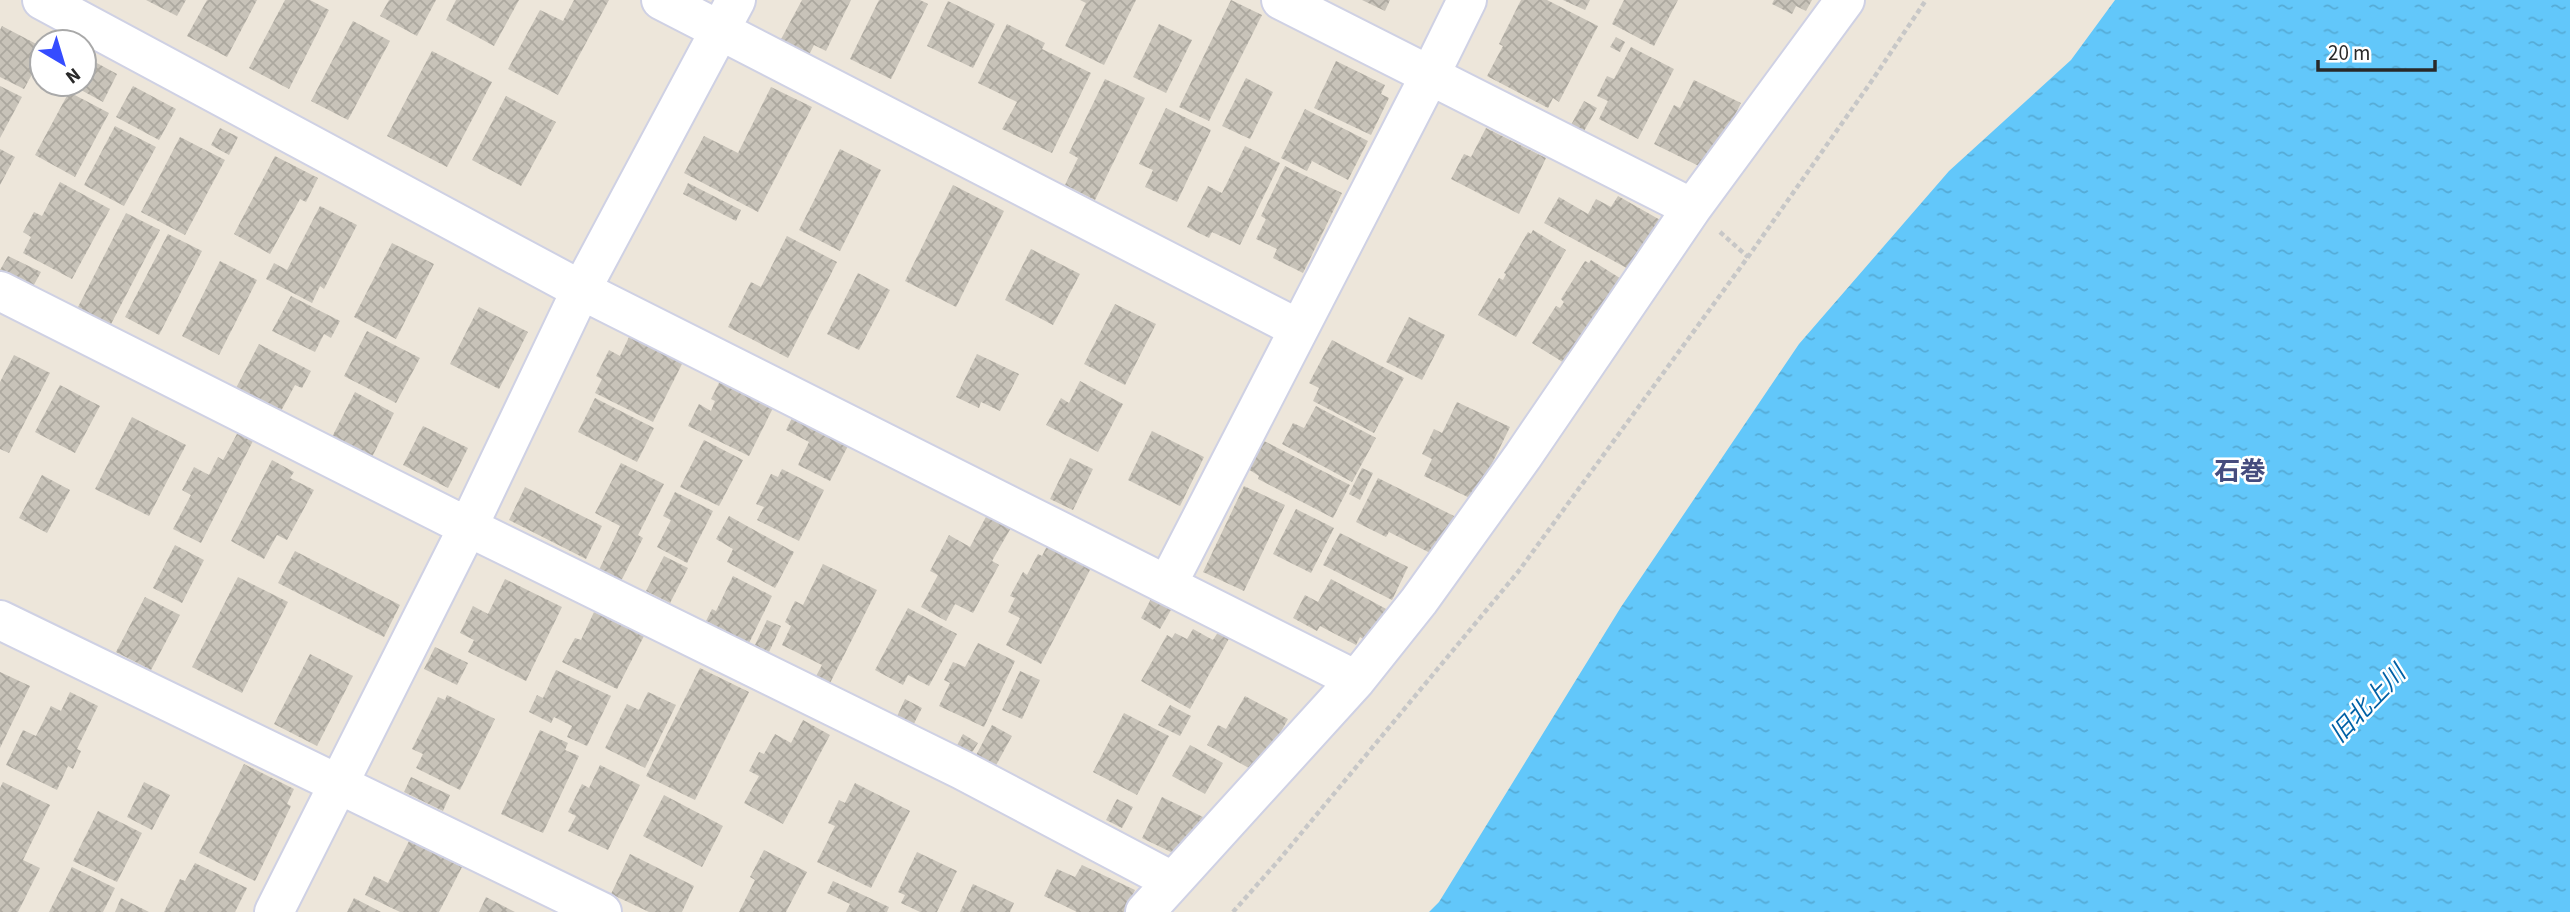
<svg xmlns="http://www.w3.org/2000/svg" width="2570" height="912" viewBox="0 0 2570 912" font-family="'Source Sans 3','Noto Sans JP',sans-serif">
	<defs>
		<pattern id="water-ripples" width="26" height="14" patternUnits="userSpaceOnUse" patternTransform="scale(1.75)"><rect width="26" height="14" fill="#62c7fa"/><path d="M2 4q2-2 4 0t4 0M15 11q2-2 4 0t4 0" fill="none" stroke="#55abd6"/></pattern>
		<pattern id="building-cross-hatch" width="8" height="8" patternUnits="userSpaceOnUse" patternTransform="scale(1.75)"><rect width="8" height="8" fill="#c8c3b9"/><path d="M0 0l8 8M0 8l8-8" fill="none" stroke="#aca89f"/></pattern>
	</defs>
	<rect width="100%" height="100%" fill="#ede6da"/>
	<path fill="url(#water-ripples)" d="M2115,0H2570V912H1429L1439,902L1621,607L1799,344L1949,171L2071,60Z"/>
	<path fill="url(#building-cross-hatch)" d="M146,0H186L177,16Z
		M207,0H257L227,57L187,36Z
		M285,0H310L329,10L289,89L249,68Z
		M389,0H436L417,36L380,16Z
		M456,0H519L494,46L446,20Z
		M574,0H609L558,95L508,69L540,10L563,21Z
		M802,0H851L826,51L814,45L809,55L780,41Z
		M879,0H920L928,4L891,79L850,59Z
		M1080,0H1136L1104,65L1065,46L1086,3Z
		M1231,0L1262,15L1209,121L1179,107Z
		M1362,0H1390L1385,11Z
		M1521,0H1547L1598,26L1559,102L1553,98L1548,108L1487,76L1503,46L1499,44Z
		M1563,0H1590L1585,10Z
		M1624,0H1678L1654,46L1612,24Z
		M1774,0H1812L1806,11L1796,6L1792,14L1772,4Z
		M948,1L995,24L973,68L927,46Z
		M353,21L390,41L348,120L311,101Z
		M1007,24L1045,43L1042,49L1091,73L1052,153L1002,129L1017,102L978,83Z
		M1159,24L1192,40L1166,93L1133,77Z
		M2,26L42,47V56L24,89L0,77V30Z
		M1616,37L1625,42L1620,52L1610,47Z
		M1631,47L1674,69L1638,139L1599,119L1608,101L1597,96L1607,76L1614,79Z
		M432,51L492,82L447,167L387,136Z
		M84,56L117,74L103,102L70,84H84Z
		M1336,61L1385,85L1381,94L1389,98L1371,135L1314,108Z
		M1246,78L1273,92L1250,139L1222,126Z
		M1105,79L1145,98L1095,200L1065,185L1078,158L1069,153Z
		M1694,80L1741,103L1707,170L1654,144L1674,105L1680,108Z
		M0,86L22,97L0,138Z
		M133,86L176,109L159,140L116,117Z
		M771,87L812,107L758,212L684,173L704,136L738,153Z
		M69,92L109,113L75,177L35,155Z
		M506,96L556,122L521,186L472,160Z
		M1584,101L1597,108L1584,131L1571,125Z
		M1166,108L1211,130L1177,202L1145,187L1153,170L1139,164Z
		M1305,109L1368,141L1348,180L1312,161L1307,171L1281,158Z
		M115,126L156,147L124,206L84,185Z
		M220,128L238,137L229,155L211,145Z
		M1486,128L1546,158L1519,214L1451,179L1464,154L1471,157Z
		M180,137L225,160L185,235L141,212Z
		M1245,146L1280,163L1240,245L1212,232L1209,238L1187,227L1208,186L1222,193Z
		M0,149L15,157L0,185Z
		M840,149L881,170L840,251L799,230Z
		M275,156L318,178L306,202L300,199L270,254L234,234Z
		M1285,166L1342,193L1303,273L1273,258L1277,249L1256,239L1266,219L1261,216Z
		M60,182L110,209L72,279L23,253L31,237L23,232L34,212L42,216Z
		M688,183L741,210L736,221L683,194Z
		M953,185L1004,211L956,307L905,281Z
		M1618,196L1662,221L1634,272L1544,223L1559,197L1588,214L1596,199L1611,207Z
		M320,206L357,225L324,289L320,286L312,303L266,279L274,263L287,270Z
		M126,213L160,230L110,326L77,309Z
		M1533,230L1566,250L1516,337L1478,315L1499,278L1503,280L1506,274L1504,273L1528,232L1531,234Z
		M168,234L202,251L159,335L125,317Z
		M787,236L837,262L788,358L728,327L751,282L761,287Z
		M392,243L434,264L396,339L354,317Z
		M1031,249L1080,274L1053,325L1005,300Z
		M8,256L41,272L30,292L0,276V270Z
		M1591,260L1623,280L1569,366L1532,343L1556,306L1560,308L1564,302L1561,299L1585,261L1589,263Z
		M220,261L257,280L219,355L182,336Z
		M858,273L890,290L859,350L827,334Z
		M291,296L340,321L331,338L324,334L315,352L272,331Z
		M1115,304L1156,324L1125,385L1084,364Z
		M479,307L528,332L499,389L450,364Z
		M1409,317L1445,335L1422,380L1386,362Z
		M367,331L420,358L396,403L344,376Z
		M630,335L683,362L653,422L595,393L602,379L596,376L609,350L620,356Z
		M1332,340L1404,378L1374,433L1313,401L1319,388L1309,383Z
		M259,344L311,371L302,388L295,385L281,411L236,388Z
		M977,354L1019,374L1000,411L981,402L979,408L956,397Z
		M14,355L50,373L9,453L0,449V382Z
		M720,381L773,408L749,456L688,426L699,404L711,411L715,401L711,399Z
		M1080,381L1123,404L1098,452L1046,425L1061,398L1069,403Z
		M60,385L100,406L75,453L35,432Z
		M355,392L394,413L372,457L332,437Z
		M595,398L654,428L637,462L578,432Z
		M1457,402L1510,427L1474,500L1424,476L1432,459L1422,454L1434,429L1442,433Z
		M1316,406L1376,438L1352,482L1282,444L1293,423L1304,428Z
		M793,416L848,446L830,481L798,465L809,442L786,430Z
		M132,417L186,445L149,516L95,489Z
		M423,426L468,448L448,488L403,465Z
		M1152,431L1204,457L1180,506L1128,480Z
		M238,432L254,439L201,543L173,529L191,495L182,490L194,467L209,475L218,457L223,460Z
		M704,440L743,460L719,506L680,487Z
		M1264,441L1350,485L1333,518L1258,479L1259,476L1248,469Z
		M1070,458L1093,469L1073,510L1050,499Z
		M272,460L294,472L290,478L314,490L287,540L277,535L264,559L231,541Z
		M621,463L664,484L638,535L643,538L619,585L597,574L620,526L595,513Z
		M1362,468L1373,473L1360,500L1349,494Z
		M782,469L824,490L799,541L757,520L764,507L756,504L771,474L778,477Z
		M42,475L70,490L47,533L19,518Z
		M1378,478L1456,517L1436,556L1389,532L1386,537L1356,522Z
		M1244,486L1285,505L1244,591L1203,572Z
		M525,487L602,526L586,559L509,520Z
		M675,492L713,511L687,563L657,547L671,520L663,516Z
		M1296,509L1334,528L1311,573L1273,554Z
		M988,513L1012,526L992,561L999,565L973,613L955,604L946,621L921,607L938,575L930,571L949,535L970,547Z
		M729,516L794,552L775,588L727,562L733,549L716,539Z
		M1340,533L1408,567L1392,600L1323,565Z
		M175,545L204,560L182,603L153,588Z
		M1047,546L1091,568L1041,664L1006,645L1020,618L1008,612L1015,598L1010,596L1023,572L1027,575L1038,554L1042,556Z
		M295,551L400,605L384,637L278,583Z
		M664,556L688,568L670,603L646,591Z
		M823,564L877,590L828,687L814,680L822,665L782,645L791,626L785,622L795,601L803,605Z
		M733,576L772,596L749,643L706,621L712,609L716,611Z
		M238,577L288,602L242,693L192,667Z
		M505,579L562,607L526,681L468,652L474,640L460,633L473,606L488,614Z
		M1331,579L1388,610L1370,643L1360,637L1356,645L1320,626L1317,631L1293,618L1305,595L1318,602Z
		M145,597L180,615L151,670L116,652Z
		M1152,597L1172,608L1160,629L1141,618Z
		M908,608L957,634L929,686L908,675L903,685L875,670Z
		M594,612L644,636L617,689L562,662L575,638L581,640Z
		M767,620L781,626L769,652L755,645Z
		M1193,629L1213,640L1220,629L1231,635L1190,709L1141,681L1167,635L1172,638L1175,633L1187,639Z
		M978,643L1015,661L984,727L939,706L950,683L944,680L953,662L965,667Z
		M435,647L468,663L457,685L424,669Z
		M310,654L353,676L317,746L274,724Z
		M700,668L749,692L695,800L646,776Z
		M556,670L611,696L587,746L567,737L572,726L554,717L551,723L529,712L537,695L543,698Z
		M1020,671L1040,680L1022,719L1002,710Z
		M0,672L30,686L0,748Z
		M70,692L98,706L77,749L81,751L73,769L68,766L57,790L6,765L23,730L36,736L51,706L61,711Z
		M648,692L676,705L645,768L605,748L627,704L639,710Z
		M447,695L495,719L460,790L416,768L423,754L412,749L438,697L445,700Z
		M1245,696L1288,719L1258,773L1207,745L1218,725L1226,729Z
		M905,699L922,708L910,731L894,723Z
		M1170,705L1191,716L1180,736L1158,725Z
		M1124,713L1169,736L1137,795L1093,772Z
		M803,720L830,735L783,824L744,803L759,776L749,771L759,752L764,754L775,734L791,743Z
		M992,725L1012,736L994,769L974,759Z
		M540,730L568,743L565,750L579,756L543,833L501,814Z
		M963,734L978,743L969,757L955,749Z
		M1190,745L1223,763L1205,794L1172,776Z
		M244,764L294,789L287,804L291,806L255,881L199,853Z
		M600,765L640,785L608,850L568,831L576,816L568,812L582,784L589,788Z
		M411,777L450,795L443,811L404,792Z
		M3,782L50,805L23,860L40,868L18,912H0V788Z
		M144,782L170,795L152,830L127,817Z
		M855,783L910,811L871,888L817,862L835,826L828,823L839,800L845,803Z
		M664,795L723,826L702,867L643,836Z
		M1162,797L1203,817L1183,858L1142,838Z
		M1117,799L1133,807L1122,828L1106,820Z
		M98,811L142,833L117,882L73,861Z
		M409,841L462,867L439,912H400L365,895L374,876L388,883Z
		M764,850L807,872L786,912H739L755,880L750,877Z
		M917,852L957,871L937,912H920L901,903L905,895L898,892Z
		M630,854L694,886L682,912H649L611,894Z
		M195,863L247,888L235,912H164L180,879L185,881Z
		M1082,865L1135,890L1125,912H1077L1044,896L1057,869L1075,877Z
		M72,867L115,888L103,912H49Z
		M833,881L889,907L887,912H846L850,904L827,893Z
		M973,884L1014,903L1010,912H960Z
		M486,897L515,912H479Z
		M121,898L149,912H115Z
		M354,898L381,912H347Z"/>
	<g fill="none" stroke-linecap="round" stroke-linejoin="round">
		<defs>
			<path id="minor" d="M42,0L581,290L1356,680
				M661,0L1299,329
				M1281,0L1692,208
				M0,291L468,527L962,770L1172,881
				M1168,583L1430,75L1467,0
				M0,620L602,912
				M274,912L468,527L581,290L736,0
				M1145,912L1356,680L1419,601L1523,456L1692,208L1845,0"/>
		</defs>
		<use href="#minor" stroke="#cfd1e4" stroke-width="42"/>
		<path stroke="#c7c7c7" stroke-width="4.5" stroke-dasharray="5 3.5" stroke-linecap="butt" d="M1720,232L1748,257
			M1233,912L1279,860L1518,572L1748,257L1871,82L1926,0"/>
		<use href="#minor" stroke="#fff" stroke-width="38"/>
	</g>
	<g text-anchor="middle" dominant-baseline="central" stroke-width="5" stroke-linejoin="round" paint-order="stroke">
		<g font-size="24" font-style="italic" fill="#0061a6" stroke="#fff">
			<text transform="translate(2368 704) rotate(-46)">旧北上川</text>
		</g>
		<g font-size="26" font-weight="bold" fill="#454c7e" stroke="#fff">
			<text x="2240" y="471">石巻</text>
		</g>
	</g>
	<g transform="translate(63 63) rotate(142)"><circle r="33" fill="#ffffff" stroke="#a9a9a9" stroke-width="2"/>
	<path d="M0-5L12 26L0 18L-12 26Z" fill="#354cff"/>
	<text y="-10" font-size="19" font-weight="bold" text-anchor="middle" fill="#292929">N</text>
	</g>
	<path d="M2318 60v10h117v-10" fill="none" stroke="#292929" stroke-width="3.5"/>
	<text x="2328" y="60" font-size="21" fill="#292929" stroke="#ffffff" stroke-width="5" paint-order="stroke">20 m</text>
</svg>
